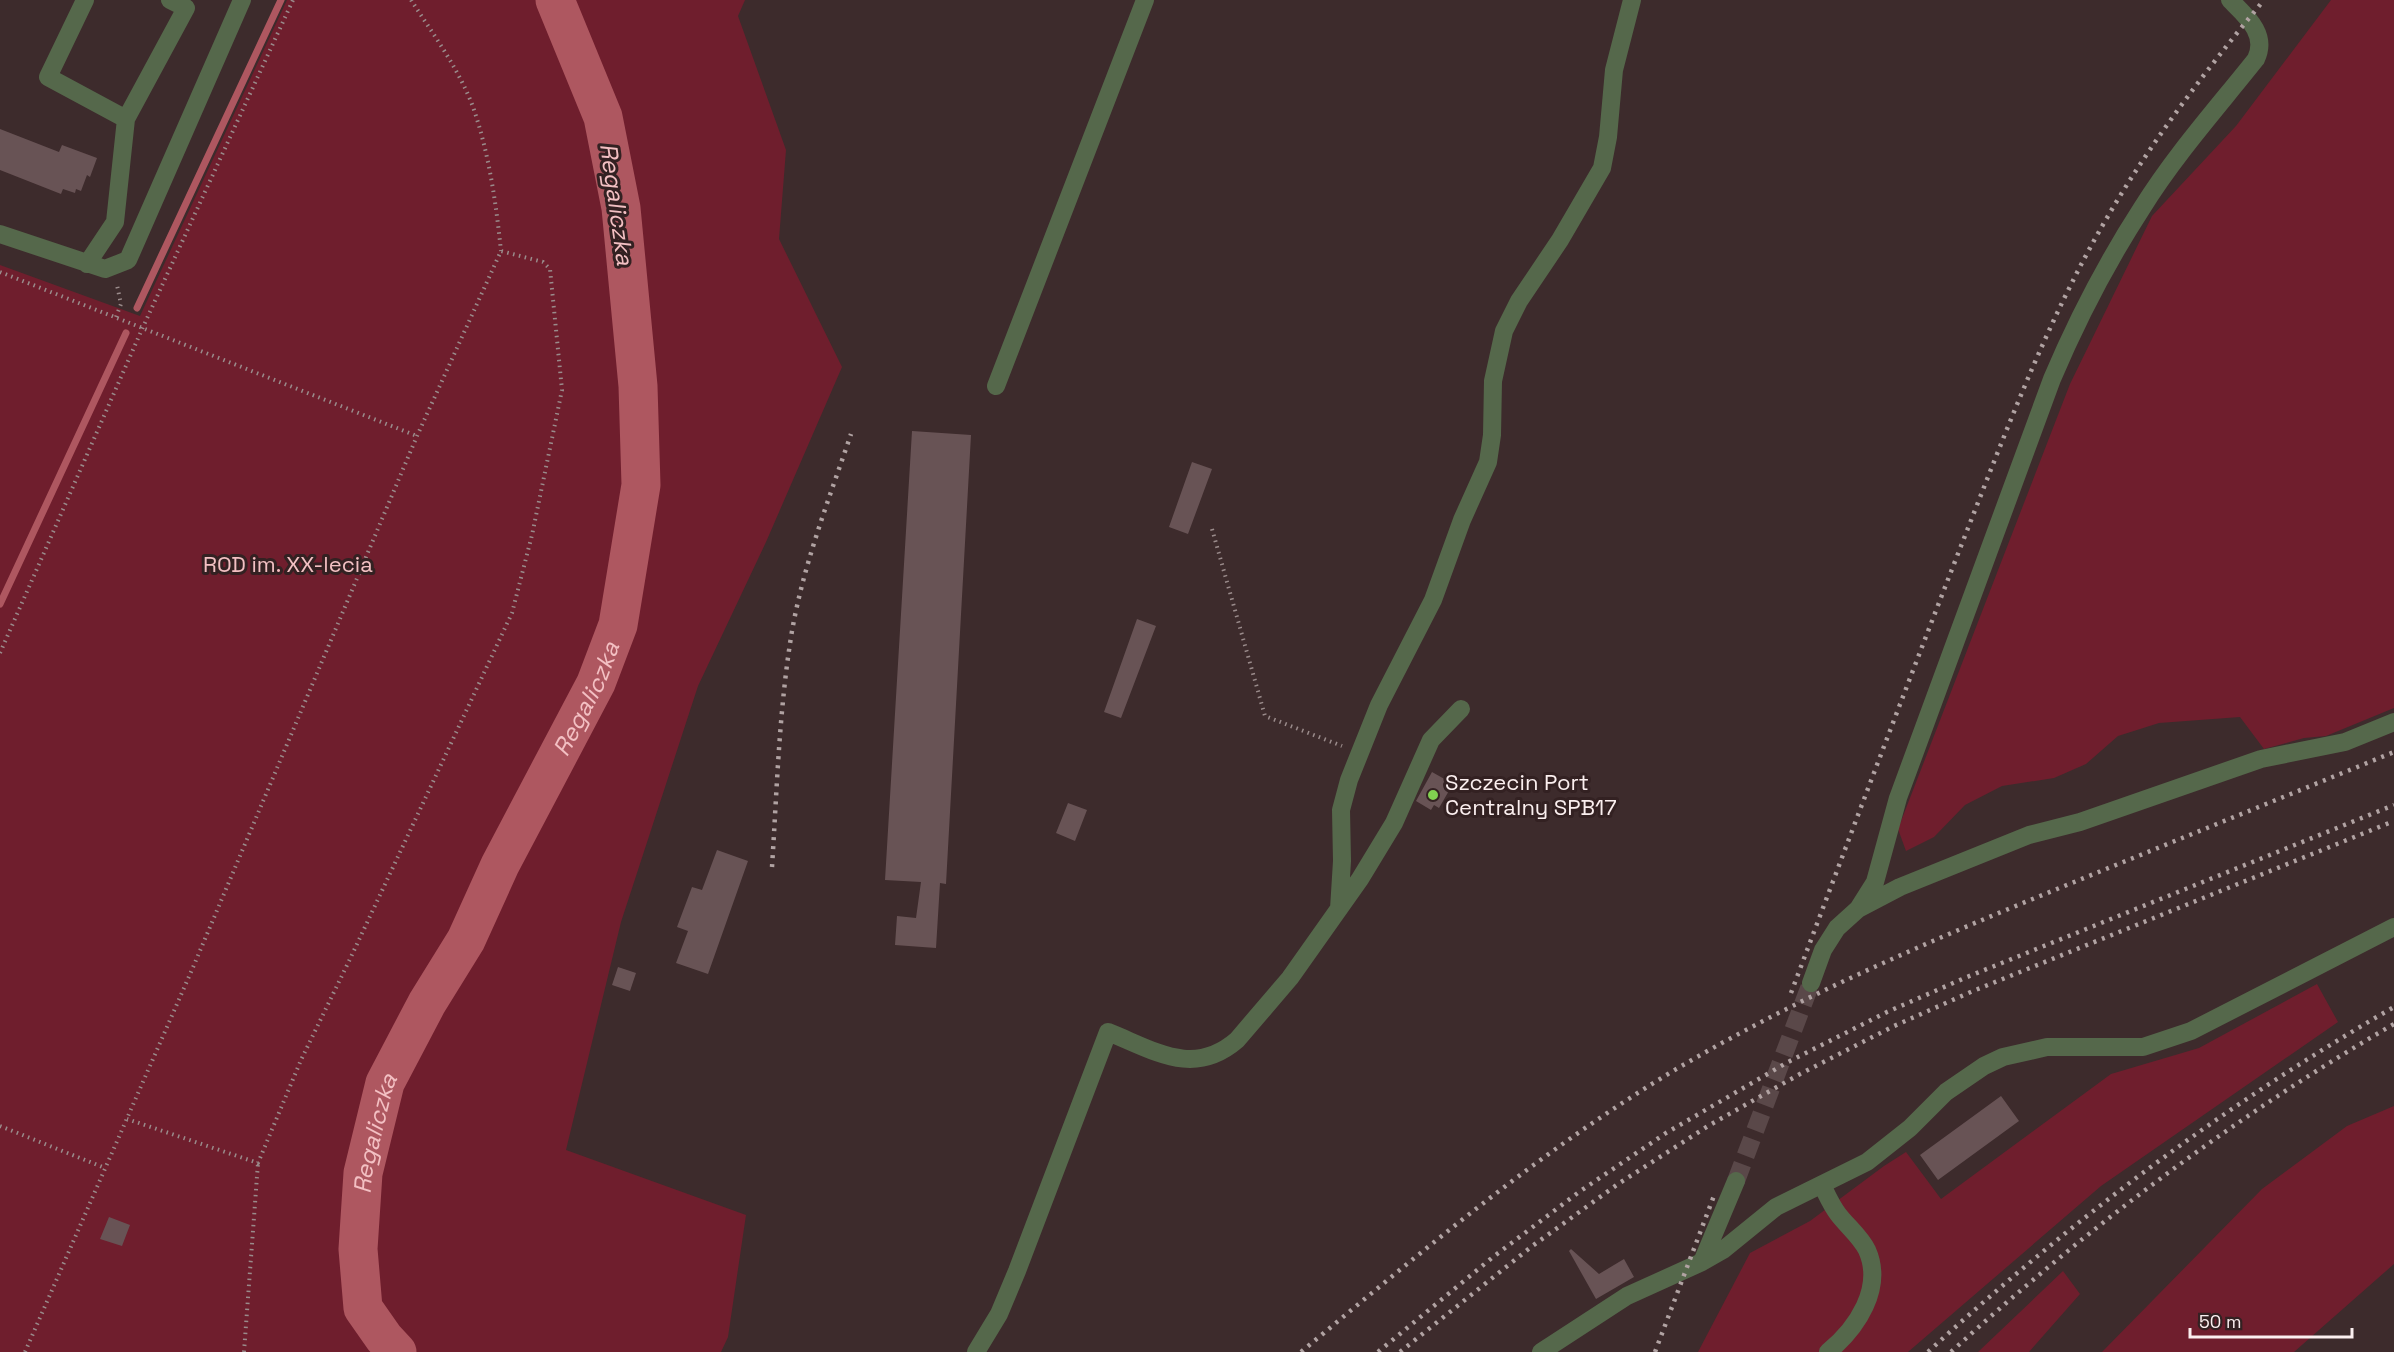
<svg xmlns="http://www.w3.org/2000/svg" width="2394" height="1352" viewBox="0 0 2394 1352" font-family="'Space Grotesk',sans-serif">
	<rect width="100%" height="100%" fill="#3d2b2c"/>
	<path fill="#6f1e2d" d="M287,0H745L738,16L786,150L779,239L842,367L766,542L698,686L621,922L566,1150L746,1215L728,1337L721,1352H0V265L140,316Z
		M2331,0H2394V708L2326,736L2304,738L2264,749L2240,717L2159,723L2118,736L2086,764L2054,778L2002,786L1965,805L1934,837L1906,851L1898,829L2070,384L2152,216L2236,126Z
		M2317,984L2338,1022L2101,1186L1908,1352H1698L1750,1253L1810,1221L1884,1166L1906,1152L1941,1199L2111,1074L2199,1048Z
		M2394,1106V1264L2294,1352H2102L2262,1189L2347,1126Z
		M2063,1271L2080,1294L2029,1352H1978Z"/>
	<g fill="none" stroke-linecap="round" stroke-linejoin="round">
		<path stroke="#ae5760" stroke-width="7" d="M137,308L281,0
			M0,604L126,333"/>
		<path stroke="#ae5760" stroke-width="39" id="s1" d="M397,1352L384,1338L363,1308L358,1249L363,1173L385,1083L427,1003L466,940L500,865L596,683L618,625L641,485L638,386L621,208L603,117L555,0"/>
	</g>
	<path fill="#685355" d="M0,129L59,152L62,145L97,158L90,177L87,175L81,191L76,189L75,193L63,189L61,194L0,170Z
		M912,431L971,435L946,884L940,883L936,948L895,945L897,916L916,918L921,882L885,880Z
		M1192,462L1212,469L1188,534L1169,527Z
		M1137,619L1156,626L1121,718L1104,712Z
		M1432,772L1448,781L1445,786L1450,789L1439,808L1434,805L1431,810L1416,801Z
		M1068,803L1087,810L1075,841L1056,833Z
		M717,850L748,861L708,974L676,963L688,931L677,927L692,887L702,890Z
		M618,967L636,973L630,991L612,985Z
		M2001,1096L2019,1121L1938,1180L1920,1155Z
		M109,1217L130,1225L122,1246L100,1239Z
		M1571,1249L1599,1274L1624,1259L1634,1277L1596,1299L1569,1251Z"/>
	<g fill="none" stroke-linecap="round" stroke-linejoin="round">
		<path stroke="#5a4849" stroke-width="18" stroke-dasharray="18 9" stroke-linecap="butt" d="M1736,1181L1811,983"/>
		<path stroke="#9a8b8b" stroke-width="4" stroke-dasharray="1.5 4.5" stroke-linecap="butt" d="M411,0C433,34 459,69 473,107C489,153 496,203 501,251
			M0,272L417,436
			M116,317L121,304L117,285
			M1212,529L1265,716L1342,746
			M0,653L143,327L293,0
			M0,1126L105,1168
			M25,1352L194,965L417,436L501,251L543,262L550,269L562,390L532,535L512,613L350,959L301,1060L258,1163L127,1119
			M244,1352L258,1163"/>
		<path stroke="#55684b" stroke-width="18" d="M85,0L48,77L126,119
			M0,234L105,269L128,260L242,0
			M87,264L115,222L126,119L186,8L170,0
			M996,386L1145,0
			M1339,909L1342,861L1341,810L1349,780L1379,705L1433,600L1462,520L1488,462L1492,435L1493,381L1504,331L1519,301L1560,240L1602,168L1608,137L1614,70L1632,0
			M1858,909L1875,882L1898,798L2052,379C2077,320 2107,262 2142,208C2175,155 2217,108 2256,59C2268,34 2246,16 2230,0
			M1811,983L1823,950L1837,928L1858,909L1900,887L2029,835L2080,822L2261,759L2345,742L2394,722
			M1822,1185C1827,1195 1831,1205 1838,1214C1847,1226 1860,1236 1867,1250C1884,1288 1857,1328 1828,1352
			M1702,1262L1736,1181
			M976,1352L999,1314L1017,1271L1108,1032C1154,1050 1193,1078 1237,1040L1290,978L1360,879L1394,823L1431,740L1461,709
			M1541,1352L1627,1296L1702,1262L1723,1250L1776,1207L1867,1162L1910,1128L1946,1092L1984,1066L2003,1057L2047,1047H2143L2191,1031L2394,927"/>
		<path stroke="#b1a3a3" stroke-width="4.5" stroke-dasharray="3 6" stroke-linecap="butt" d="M772,867C777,789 779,709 792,631C804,563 829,499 851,434
			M1791,993C1847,844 1903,695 1961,546C2005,434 2047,320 2108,216C2153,139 2207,69 2264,0
			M1301,1352C1421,1252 1539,1152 1673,1071C1804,993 1944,935 2084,878C2187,836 2291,794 2394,752
			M1378,1352L1493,1257L1579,1192L1666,1133L1788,1062L1887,1012L1967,977L2394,805
			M1400,1352L1531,1247L1618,1184L1708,1126L1800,1074L1894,1026L1973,991L2394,821
			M1655,1352L1715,1193
			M1928,1352C2070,1221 2227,1103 2394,1007
			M1951,1352C2087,1228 2235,1116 2394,1024"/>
	</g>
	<circle fill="#81d050" stroke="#332122" stroke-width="2" cx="1433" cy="795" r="6"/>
	<g text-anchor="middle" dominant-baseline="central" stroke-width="6" stroke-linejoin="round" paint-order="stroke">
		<g font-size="22" fill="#f3c0c3" stroke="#332122">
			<text x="288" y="564">ROD im. XX-lecia</text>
		</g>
		<g font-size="22" fill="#fbefef" stroke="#332122" text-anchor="start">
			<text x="1445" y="782">Szczecin Port<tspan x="1445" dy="25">Centralny SPB17</tspan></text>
		</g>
		<g font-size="24" font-style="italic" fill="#f3c0c3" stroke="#332122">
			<text transform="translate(617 204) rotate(82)">Regaliczka</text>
			<text stroke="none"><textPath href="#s1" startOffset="718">Regaliczka</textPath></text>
			<text stroke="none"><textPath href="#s1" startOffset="232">Regaliczka</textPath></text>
		</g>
	</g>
	<path d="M2190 1328v9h162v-9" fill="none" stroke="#fbefef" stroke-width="3"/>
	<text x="2199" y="1328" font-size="18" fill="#fbefef" stroke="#332122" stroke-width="4.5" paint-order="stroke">50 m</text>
</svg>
